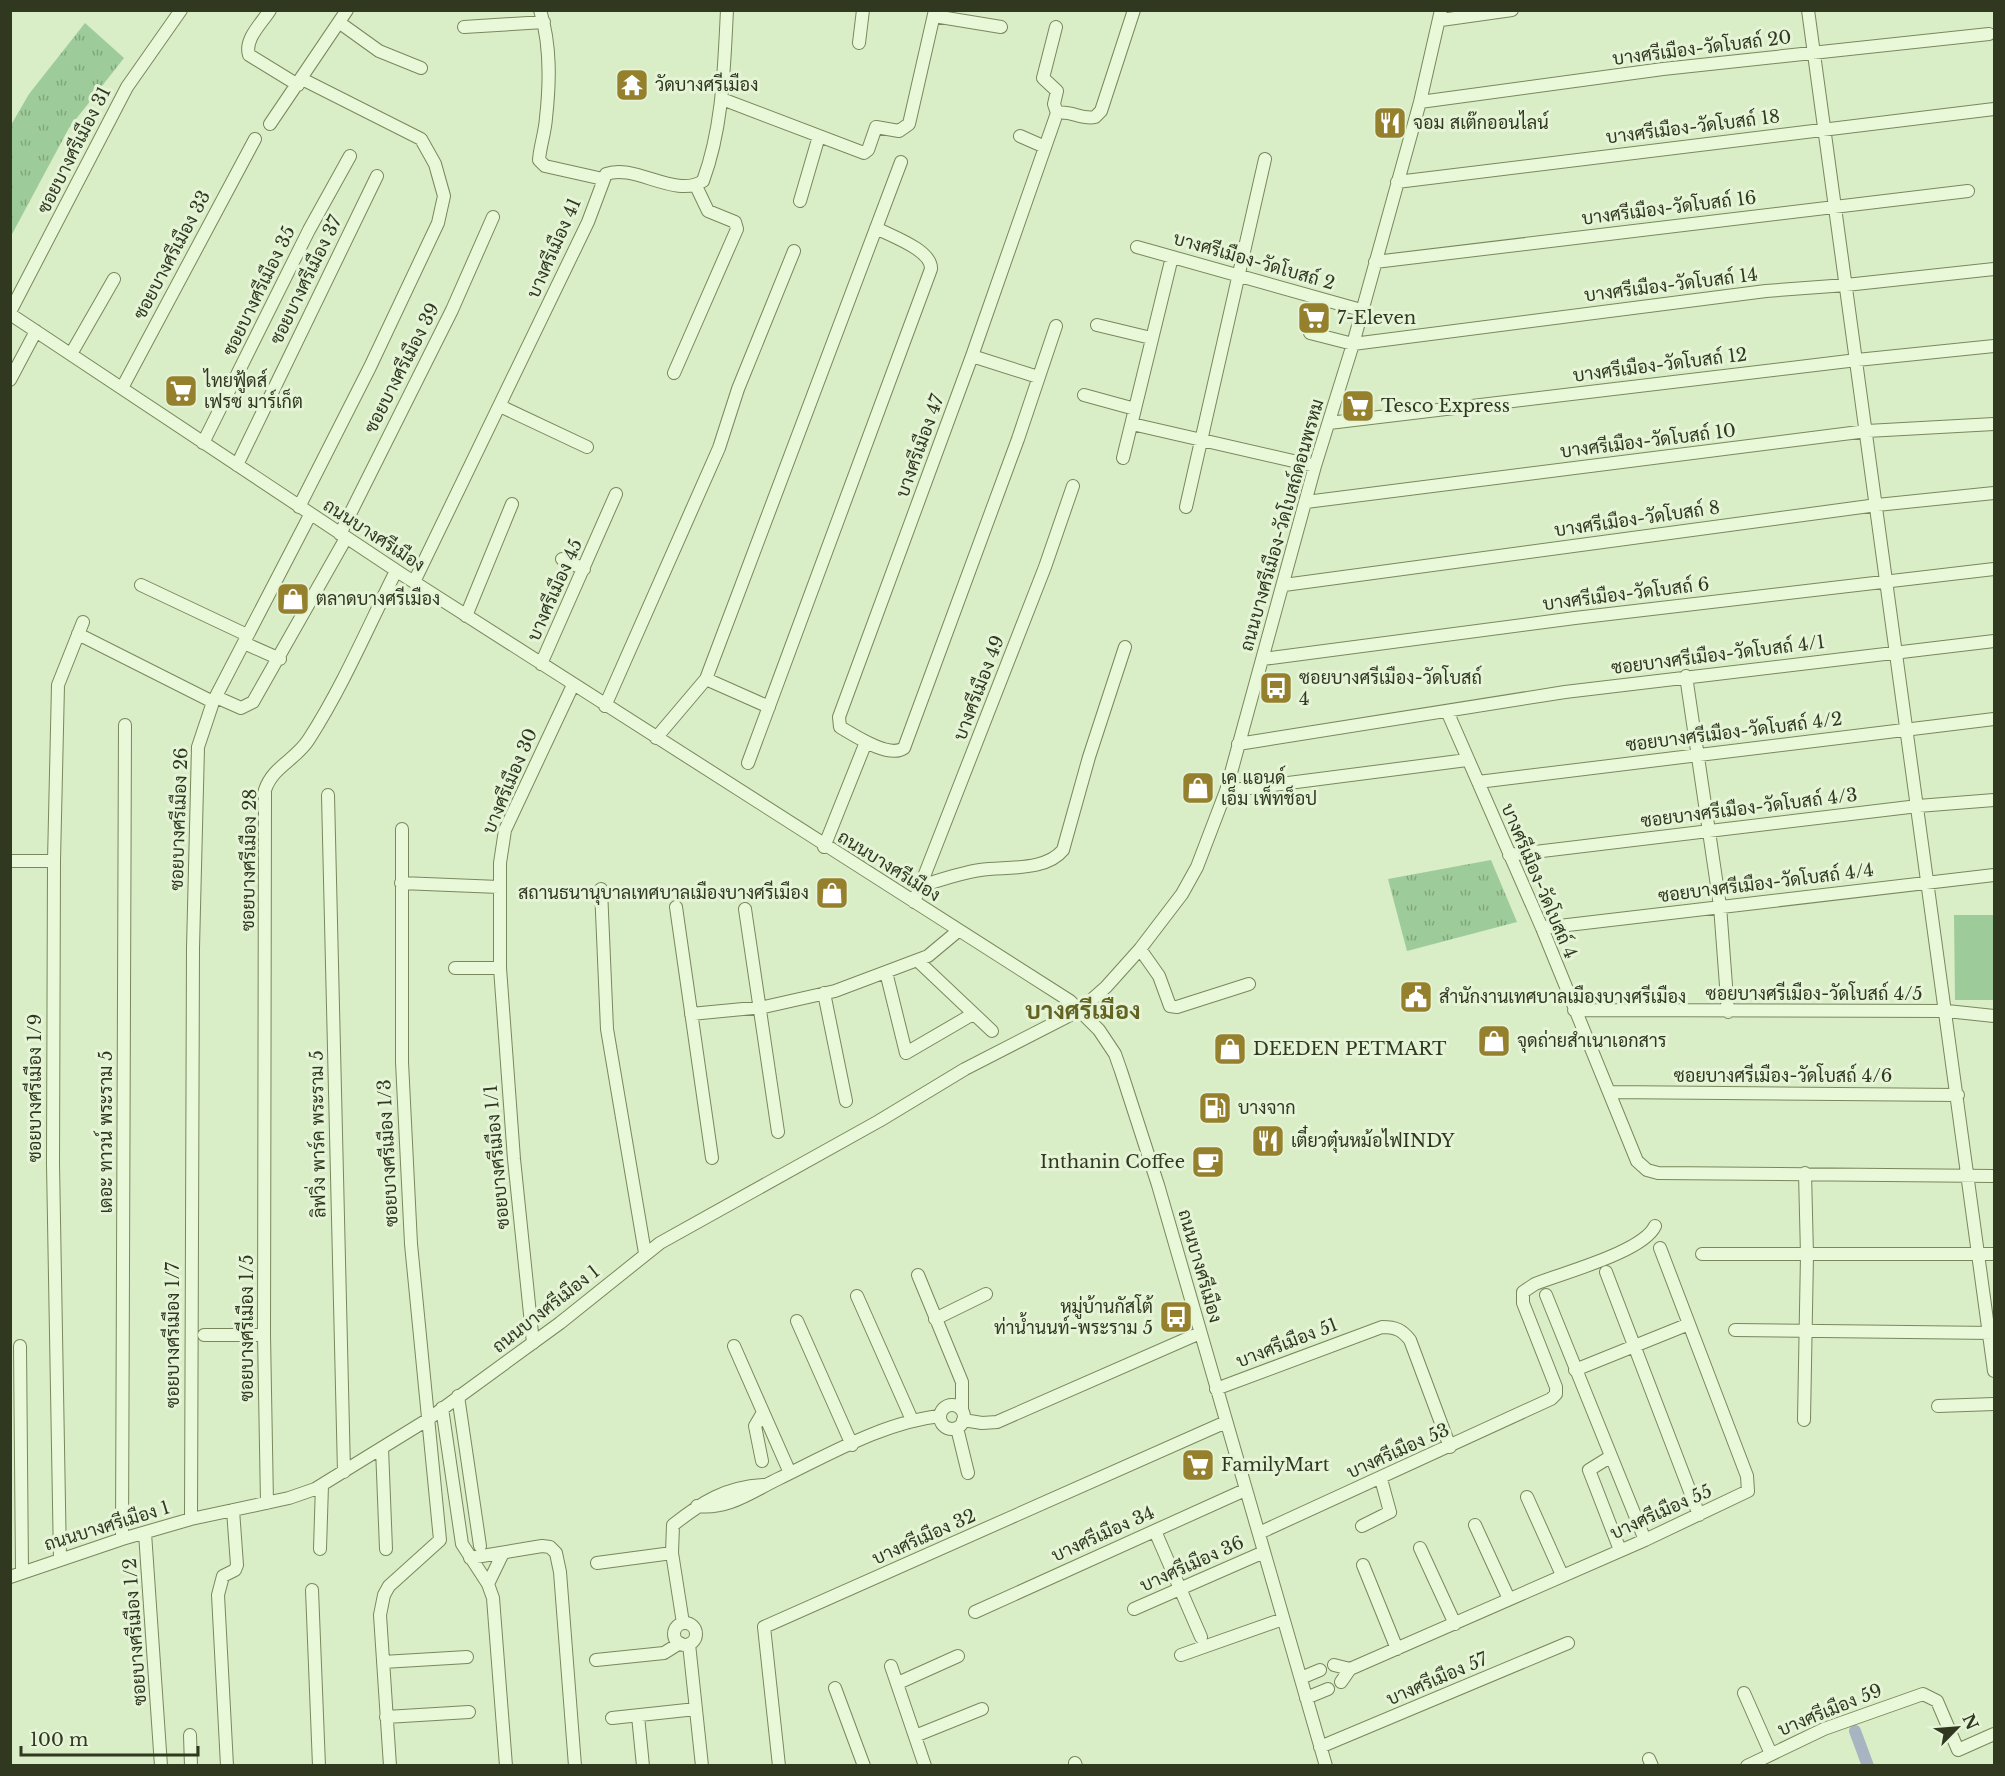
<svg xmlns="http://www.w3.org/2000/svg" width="2005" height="1776" viewBox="0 0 2005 1776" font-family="'Libre Baskerville',Sarabun,serif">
	<defs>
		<pattern id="grass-tufts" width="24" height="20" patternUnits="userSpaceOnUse" patternTransform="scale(1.5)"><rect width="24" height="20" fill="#9ecb9a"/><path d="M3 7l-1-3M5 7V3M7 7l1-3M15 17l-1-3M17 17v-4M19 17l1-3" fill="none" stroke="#81a67d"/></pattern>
	</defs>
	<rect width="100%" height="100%" fill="#d9edc6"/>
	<path fill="url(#grass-tufts)" d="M85,23L124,58L69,128L11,236V125L29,94Z
		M1491,860L1517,922L1407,951L1388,879Z"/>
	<path fill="#9ecb9a" d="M1954,915H1994V1000H1955Z"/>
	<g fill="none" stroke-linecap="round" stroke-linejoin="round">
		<path stroke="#a7b4c1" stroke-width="12" d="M1855,1731L1868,1766"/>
		<defs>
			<path id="minor" d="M270,10C262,23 244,39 249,55L298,85
				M540,10C551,45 550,82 546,118C545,133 540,146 539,160L545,166L603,179
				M1808,10L1994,1371
				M934,16L1001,27
				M1441,20L1512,10
				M340,23L379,51L421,68
				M464,27L544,22
				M1056,27L1043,78L1057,91L1054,104L1057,113
				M859,43L863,10
				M722,99L864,153L868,150L876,127L899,131L909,124L935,10
				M1420,102L1663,69L1989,34
				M270,124L347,10
				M1020,136L1045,147
				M1397,182L1994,109
				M800,201L819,136
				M1137,247L1361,310
				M1375,262L1968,191
				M10,312L127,87L181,10
				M10,314L403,575L1070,1001L1099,1030L1115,1054L1121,1071L1158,1185L1326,1766
				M1097,325L1151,338
				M1056,326L1018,439L904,748C889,759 854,735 840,727L839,717L972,356L1057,113C1070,110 1082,120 1095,117L1101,111L1134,10
				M1310,333L1353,344L1766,291L1846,285L1994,269
				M71,354L114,279
				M972,356L1038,377
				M674,373L737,229L735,222L708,211L696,186
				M10,380L36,331
				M122,388L255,139
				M1084,395L1135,409
				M500,406L587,447
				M1329,423L1857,360L1994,346
				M1132,424L1315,466
				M203,443L309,230L350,156
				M1123,458L1172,257
				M237,465L377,176
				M1306,502L1867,431L1994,424
				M299,507L370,367L438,223L444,196L435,164L421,139L302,79
				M1186,507L1265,159
				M340,534L452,310L493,217
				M562,559L584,569
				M414,582L588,222L606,174C634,163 676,199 703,181C723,127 724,68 727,10
				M141,585L247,635
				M1284,585L1877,505L1994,493
				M466,616L512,504
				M78,634L213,702
				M244,643L280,659
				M1263,659L1575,618L1994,569
				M541,664L616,494
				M1686,676L1720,906L1728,1012
				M706,679L769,707
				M216,697L241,708L253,702L346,538
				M605,706L719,448L738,389L794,251
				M1447,711L1542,928L1637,1161L1647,1170L1658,1173L1994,1176
				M656,738L706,679L901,162
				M1238,744L1565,692L1994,641
				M748,763L931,269C932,250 891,236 876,228
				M1478,782L1994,719
				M1226,791L1467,760
				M328,795L344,1472
				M824,847L866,742
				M1509,855L1918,806L1994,800
				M10,861H54
				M401,883L499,887
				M921,886C940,880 960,873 980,870C1005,866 1045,872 1063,850L1089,757L1125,647
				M601,889L607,1029L645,1253
				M914,902L1045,567L1073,486
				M676,907L712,1158
				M745,909L778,1132
				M1542,928L1994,875
				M1140,949L1159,976L1170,1006L1177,1007L1249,984
				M918,961L992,1031
				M455,968H500
				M886,972L906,1053L973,1014
				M824,993L846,1101
				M1574,1010L1947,1011L1994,1016
				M691,1014L764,1007L835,991L928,956L958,931
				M1609,1092L1958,1095
				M1702,1254H1994
				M1606,1272L1699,1515
				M918,1275L962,1382V1409
				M1546,1295L1645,1540
				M857,1296L912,1420
				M935,1319L986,1294
				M797,1321L852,1445
				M1735,1330L1994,1333
				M204,1335H264
				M533,1343L514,1159L500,968V863L505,830L573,685
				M20,1346L22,1572
				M734,1346L790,1473
				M1575,1370L1689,1324
				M1216,1389L1382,1327C1396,1327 1402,1330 1410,1340L1450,1447
				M458,1396L480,1546
				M940 1417a12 12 0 1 1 24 0a12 12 0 1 1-24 0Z
				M1938,1406L1994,1404
				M442,1408L462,1544L488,1584L493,1598L506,1766
				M963,1420L982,1423L997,1422L1200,1333
				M1804,1420L1807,1255L1805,1173
				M957,1428L968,1473
				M382,1448L386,1549
				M1610,1457L1589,1470L1620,1550
				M762,1461L755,1426L762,1414
				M1527,1497L1562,1575
				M267,1503L264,1335L265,790C273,766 296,760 309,739C343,686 368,627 396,571
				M697,1506C728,1510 751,1492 778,1479C828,1455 884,1422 940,1416
				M191,1519L193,948L198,747L213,702L310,515
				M1475,1525L1509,1599
				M1362,1526L1390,1512L1381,1479
				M1155,1531L1201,1637
				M145,1533L161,1766
				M1259,1533L1551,1399L1556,1394V1387L1523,1303V1292L1535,1284C1562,1273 1643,1252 1655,1226
				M122,1539L125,725
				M1420,1548L1455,1624
				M320,1549L322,1485
				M470,1558L542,1546L550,1547L556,1553L560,1572L575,1766
				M60,1560L53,1164L54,861L58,685L83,622
				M597,1563L672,1553
				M1363,1565L1397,1649
				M10,1577L122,1539L191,1519L289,1498L315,1489L427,1420L560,1323L660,1243L879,1121L965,1069L1080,1010L1106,987L1140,949L1182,894L1197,867L1226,791L1315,466L1353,344L1420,102L1441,10
				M488,1584L503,1553
				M312,1590L319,1766
				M1134,1609L1264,1552
				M975,1612L1245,1490
				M683,1623L672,1553L673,1525C702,1502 726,1487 763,1485
				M674 1634a11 11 0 1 1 22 0a11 11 0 1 1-22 0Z
				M689,1644L702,1766
				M1181,1655L1283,1619
				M596,1660L664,1653L680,1643
				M383,1662L467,1657
				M1334,1665L1350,1669
				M891,1666L925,1766
				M1301,1678L1320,1670
				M1341,1682L1350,1669L1645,1540L1748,1491L1747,1476L1660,1248
				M898,1683L958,1656
				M835,1688L864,1766
				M1744,1693L1771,1754
				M1306,1698L1328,1689
				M638,1716L643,1766
				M386,1717L469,1712
				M612,1718L696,1709
				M190,1735L191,1766
				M915,1736L982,1709
				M1320,1747L1568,1643
				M1649,1759L1652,1766
				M1075,1763L1076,1766
				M227,1766L218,1595L223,1576L235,1570L237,1565L233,1510
				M390,1766L380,1615L384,1595L389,1586L440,1540L411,1244L402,1062V829
				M779,1766L764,1627L1226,1422
				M1747,1766L1824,1729L1923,1694L1937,1701L1958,1750L1994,1734"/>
		</defs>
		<use href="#minor" stroke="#79885c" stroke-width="14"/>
		<use href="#minor" stroke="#e8f8d9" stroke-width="12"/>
	</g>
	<defs>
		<symbol id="temple-square" viewBox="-11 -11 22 22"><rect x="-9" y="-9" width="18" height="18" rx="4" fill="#95802e" stroke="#e5f4d6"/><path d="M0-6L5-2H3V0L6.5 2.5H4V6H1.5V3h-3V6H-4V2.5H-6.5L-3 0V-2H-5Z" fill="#fff"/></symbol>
		<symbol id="restaurant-square" viewBox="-11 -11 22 22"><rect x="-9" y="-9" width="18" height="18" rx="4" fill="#95802e" stroke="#e5f4d6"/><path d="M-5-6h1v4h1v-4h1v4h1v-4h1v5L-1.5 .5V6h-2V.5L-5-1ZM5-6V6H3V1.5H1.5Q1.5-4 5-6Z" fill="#fff"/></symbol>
		<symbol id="supermarket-square" viewBox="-11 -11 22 22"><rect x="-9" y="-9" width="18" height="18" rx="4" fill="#95802e" stroke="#e5f4d6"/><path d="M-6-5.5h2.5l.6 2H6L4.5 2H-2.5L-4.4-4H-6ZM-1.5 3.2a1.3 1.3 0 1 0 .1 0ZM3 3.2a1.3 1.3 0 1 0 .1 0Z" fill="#fff"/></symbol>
		<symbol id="shop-square" viewBox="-11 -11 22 22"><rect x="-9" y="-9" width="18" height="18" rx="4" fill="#95802e" stroke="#e5f4d6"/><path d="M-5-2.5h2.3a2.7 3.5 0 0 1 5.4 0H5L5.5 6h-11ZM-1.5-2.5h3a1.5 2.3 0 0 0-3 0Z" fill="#fff"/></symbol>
		<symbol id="bus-square" viewBox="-11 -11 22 22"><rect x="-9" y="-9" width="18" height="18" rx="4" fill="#95802e" stroke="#e5f4d6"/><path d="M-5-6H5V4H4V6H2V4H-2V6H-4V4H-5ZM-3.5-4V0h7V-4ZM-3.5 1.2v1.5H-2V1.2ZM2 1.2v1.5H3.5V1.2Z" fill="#fff"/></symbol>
		<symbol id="civic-square" viewBox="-11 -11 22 22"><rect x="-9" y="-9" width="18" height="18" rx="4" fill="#95802e" stroke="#e5f4d6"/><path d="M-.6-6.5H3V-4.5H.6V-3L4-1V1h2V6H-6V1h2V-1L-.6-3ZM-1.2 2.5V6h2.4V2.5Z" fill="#fff"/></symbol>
		<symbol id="fuel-square" viewBox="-11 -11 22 22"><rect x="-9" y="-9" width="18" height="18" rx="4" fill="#95802e" stroke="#e5f4d6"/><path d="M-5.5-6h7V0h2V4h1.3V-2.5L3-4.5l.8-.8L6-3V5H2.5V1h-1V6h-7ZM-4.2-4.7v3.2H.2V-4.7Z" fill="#fff"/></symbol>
		<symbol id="cafe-square" viewBox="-11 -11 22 22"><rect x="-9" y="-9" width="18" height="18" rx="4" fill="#95802e" stroke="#e5f4d6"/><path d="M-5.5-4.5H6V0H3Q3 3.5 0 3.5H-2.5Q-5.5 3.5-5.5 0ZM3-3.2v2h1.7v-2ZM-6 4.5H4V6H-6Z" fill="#fff"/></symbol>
	</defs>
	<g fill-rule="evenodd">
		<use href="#temple-square" x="613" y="66" width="38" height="38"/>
		<use href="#restaurant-square" x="1371" y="104" width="38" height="38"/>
		<use href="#supermarket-square" x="1295" y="299" width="38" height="38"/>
		<use href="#supermarket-square" x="162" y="372" width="38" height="38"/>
		<use href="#supermarket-square" x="1339" y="387" width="38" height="38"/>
		<use href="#shop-square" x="274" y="580" width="38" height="38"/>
		<use href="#bus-square" x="1257" y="669" width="38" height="38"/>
		<use href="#shop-square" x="1179" y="769" width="38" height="38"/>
		<use href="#shop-square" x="813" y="874" width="38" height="38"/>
		<use href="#civic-square" x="1397" y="978" width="38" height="38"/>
		<use href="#shop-square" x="1475" y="1022" width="38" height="38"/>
		<use href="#shop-square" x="1211" y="1030" width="38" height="38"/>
		<use href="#fuel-square" x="1196" y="1089" width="38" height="38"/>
		<use href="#restaurant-square" x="1249" y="1122" width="38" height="38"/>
		<use href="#cafe-square" x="1189" y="1143" width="38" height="38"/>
		<use href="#bus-square" x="1157" y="1298" width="38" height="38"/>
		<use href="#supermarket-square" x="1179" y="1446" width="38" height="38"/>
	</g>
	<g text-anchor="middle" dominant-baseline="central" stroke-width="6" stroke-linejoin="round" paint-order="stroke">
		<g font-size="18" fill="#313820" stroke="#e5f4d6">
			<text transform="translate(1702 48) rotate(-7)">บางศรีเมือง-วัดโบสถ์ 20</text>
			<text transform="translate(1693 127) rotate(-7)">บางศรีเมือง-วัดโบสถ์ 18</text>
			<text transform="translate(74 150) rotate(-63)">ซอยบางศรีเมือง 31</text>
			<text transform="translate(1669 208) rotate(-7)">บางศรีเมือง-วัดโบสถ์ 16</text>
			<text transform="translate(554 248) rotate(-66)">บางศรีเมือง 41</text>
			<text transform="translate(172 255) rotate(-62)">ซอยบางศรีเมือง 33</text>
			<text transform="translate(1254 261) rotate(16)">บางศรีเมือง-วัดโบสถ์ 2</text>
			<text transform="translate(306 280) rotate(-64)">ซอยบางศรีเมือง 37</text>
			<text transform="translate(1671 285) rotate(-7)">บางศรีเมือง-วัดโบสถ์ 14</text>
			<text transform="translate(259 291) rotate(-64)">ซอยบางศรีเมือง 35</text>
			<text transform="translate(1660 365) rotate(-7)">บางศรีเมือง-วัดโบสถ์ 12</text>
			<text transform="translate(402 368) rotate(-63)">ซอยบางศรีเมือง 39</text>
			<text transform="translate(1648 441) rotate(-7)">บางศรีเมือง-วัดโบสถ์ 10</text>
			<text transform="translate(920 446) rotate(-70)">บางศรีเมือง 47</text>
			<text transform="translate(1637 519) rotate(-8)">บางศรีเมือง-วัดโบสถ์ 8</text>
			<text transform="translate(1282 525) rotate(-74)">ถนนบางศรีเมือง-วัดโบสถ์ดอนพรหม</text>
			<text transform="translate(374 535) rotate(33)">ถนนบางศรีเมือง</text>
			<text transform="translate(555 590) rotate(-66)">บางศรีเมือง 45</text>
			<text transform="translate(1626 594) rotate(-7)">บางศรีเมือง-วัดโบสถ์ 6</text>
			<text transform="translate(1718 655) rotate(-7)">ซอยบางศรีเมือง-วัดโบสถ์ 4/1</text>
			<text transform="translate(979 688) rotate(-69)">บางศรีเมือง 49</text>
			<text transform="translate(1734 732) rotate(-7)">ซอยบางศรีเมือง-วัดโบสถ์ 4/2</text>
			<text transform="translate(510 781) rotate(-67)">บางศรีเมือง 30</text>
			<text transform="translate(1749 808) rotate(-7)">ซอยบางศรีเมือง-วัดโบสถ์ 4/3</text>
			<text transform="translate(179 819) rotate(-88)">ซอยบางศรีเมือง 26</text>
			<text transform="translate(249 860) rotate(-89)">ซอยบางศรีเมือง 28</text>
			<text transform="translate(889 866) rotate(32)">ถนนบางศรีเมือง</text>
			<text transform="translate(1539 881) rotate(67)">บางศรีเมือง-วัดโบสถ์ 4</text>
			<text transform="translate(1766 883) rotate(-7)">ซอยบางศรีเมือง-วัดโบสถ์ 4/4</text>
			<text x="1814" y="994">ซอยบางศรีเมือง-วัดโบสถ์ 4/5</text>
			<text x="1783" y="1076">ซอยบางศรีเมือง-วัดโบสถ์ 4/6</text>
			<text transform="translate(35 1088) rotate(-90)">ซอยบางศรีเมือง 1/9</text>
			<text transform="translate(106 1132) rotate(-90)">เดอะ ทาวน์ พระราม 5</text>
			<text transform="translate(318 1134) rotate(-91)">ลิฟวิ่ง พาร์ค พระราม 5</text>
			<text transform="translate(388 1153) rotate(-93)">ซอยบางศรีเมือง 1/3</text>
			<text transform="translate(497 1157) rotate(-95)">ซอยบางศรีเมือง 1/1</text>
			<text transform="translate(1200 1266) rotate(74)">ถนนบางศรีเมือง</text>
			<text transform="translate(546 1309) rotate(-38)">ถนนบางศรีเมือง 1</text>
			<text transform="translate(247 1328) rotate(-90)">ซอยบางศรีเมือง 1/5</text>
			<text transform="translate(173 1335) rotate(-90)">ซอยบางศรีเมือง 1/7</text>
			<text transform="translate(1287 1343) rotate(-21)">บางศรีเมือง 51</text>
			<text transform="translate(1398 1451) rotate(-24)">บางศรีเมือง 53</text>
			<text transform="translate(1661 1512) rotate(-24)">บางศรีเมือง 55</text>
			<text transform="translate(107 1526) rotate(-17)">ถนนบางศรีเมือง 1</text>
			<text transform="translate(1103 1534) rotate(-24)">บางศรีเมือง 34</text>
			<text transform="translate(924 1537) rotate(-24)">บางศรีเมือง 32</text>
			<text transform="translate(1192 1564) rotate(-24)">บางศรีเมือง 36</text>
			<text transform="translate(135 1632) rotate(-94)">ซอยบางศรีเมือง 1/2</text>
			<text transform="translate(1437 1679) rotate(-23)">บางศรีเมือง 57</text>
			<text transform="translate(1830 1710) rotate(-22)">บางศรีเมือง 59</text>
		</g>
		<g font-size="18" fill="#313820" stroke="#e5f4d6" text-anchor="start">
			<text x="655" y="85">วัดบางศรีเมือง</text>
			<text x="1413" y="123">จอม สเต๊กออนไลน์</text>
			<text x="1337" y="318">7-Eleven</text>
			<text x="204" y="381">ไทยฟู้ดส์<tspan x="204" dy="21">เฟรซ มาร์เก็ต</tspan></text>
			<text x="1381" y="406">Tesco Express</text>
			<text x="316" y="599">ตลาดบางศรีเมือง</text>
			<text x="1299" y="678">ซอยบางศรีเมือง-วัดโบสถ์<tspan x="1299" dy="21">4</tspan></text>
			<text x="1221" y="778">เค แอนด์<tspan x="1221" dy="21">เอ็ม เพ็ทช็อป</tspan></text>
			<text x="809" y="893" text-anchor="end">สถานธนานุบาลเทศบาลเมืองบางศรีเมือง</text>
			<text x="1439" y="997">สำนักงานเทศบาลเมืองบางศรีเมือง</text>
			<text x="1517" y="1041">จุดถ่ายสำเนาเอกสาร</text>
			<text x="1253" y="1049">DEEDEN PETMART</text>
			<text x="1238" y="1108">บางจาก</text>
			<text x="1291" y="1141">เตี๋ยวตุ๋นหม้อไฟINDY</text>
			<text x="1185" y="1162" text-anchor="end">Inthanin Coffee</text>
			<text x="1153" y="1307" text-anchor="end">หมู่บ้านกัสโต้<tspan x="1153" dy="21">ท่าน้ำนนท์-พระราม 5</tspan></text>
			<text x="1221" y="1465">FamilyMart</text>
		</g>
		<g font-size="24" font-weight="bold" fill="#636421" stroke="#e5f4d6">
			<text x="1083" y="1010">บางศรีเมือง</text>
		</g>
	</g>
	<rect width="2005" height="1776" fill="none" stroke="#313820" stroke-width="24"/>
	<g transform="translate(1957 1728) rotate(65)" stroke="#e5f4d6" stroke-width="4.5" paint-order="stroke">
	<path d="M0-4.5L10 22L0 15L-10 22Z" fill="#313820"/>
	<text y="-9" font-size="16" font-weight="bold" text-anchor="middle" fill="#313820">N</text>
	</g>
	<path d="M21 1746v9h177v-9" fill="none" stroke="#313820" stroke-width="3"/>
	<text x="30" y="1746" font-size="18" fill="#313820" stroke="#e5f4d6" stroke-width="4.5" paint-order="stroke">100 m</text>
</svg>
